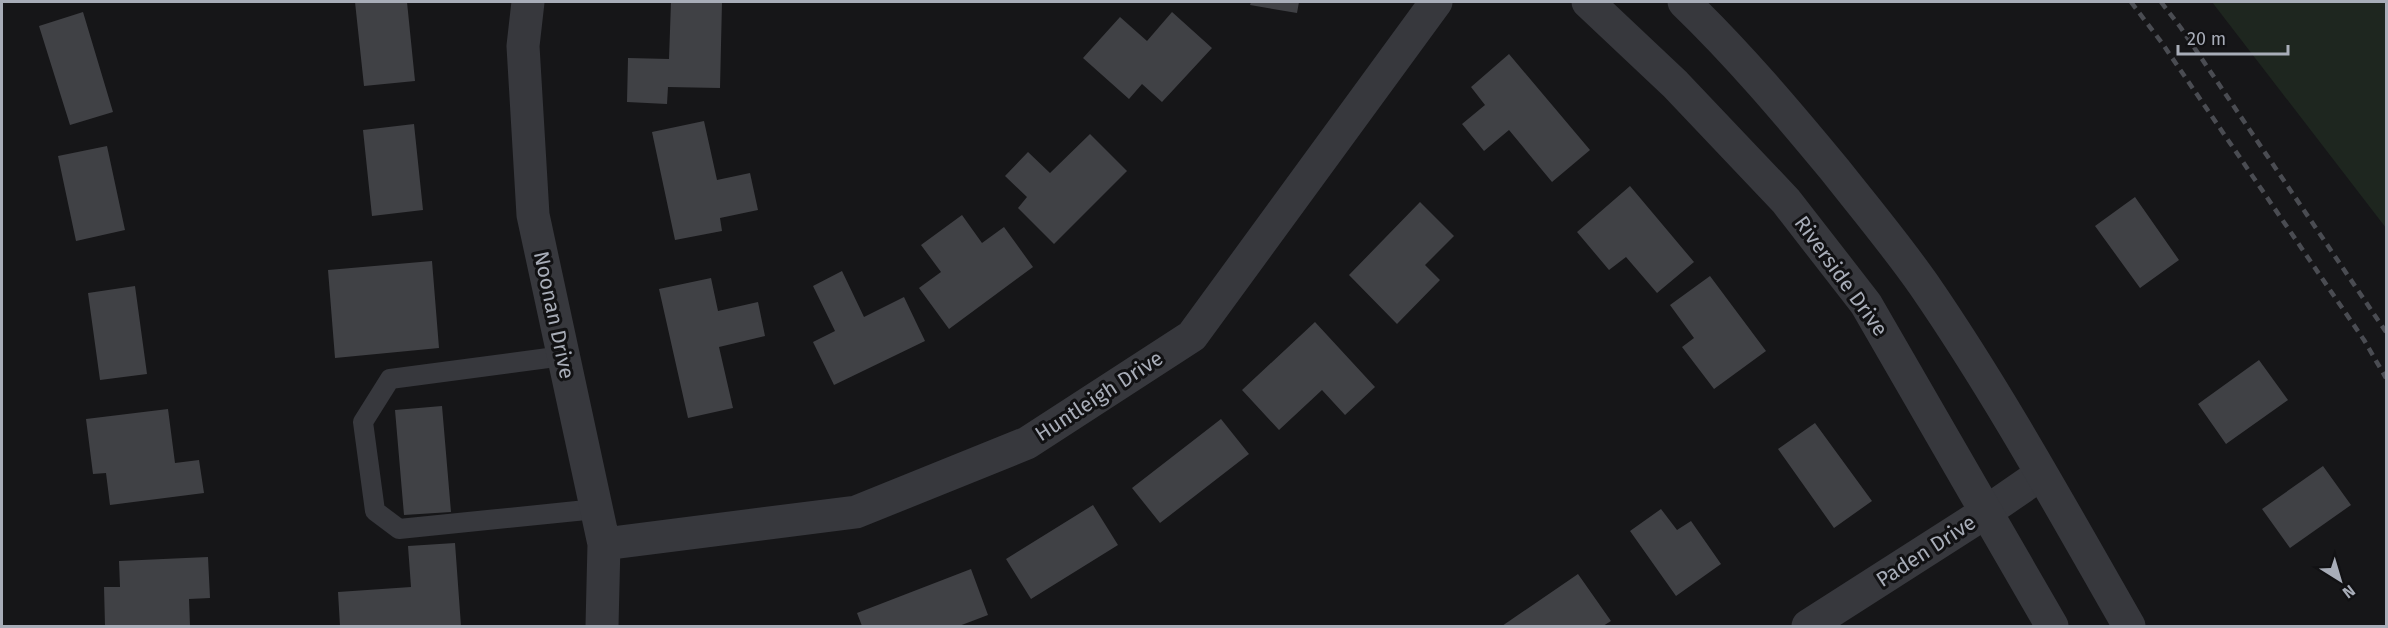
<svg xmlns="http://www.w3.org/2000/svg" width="2388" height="628" viewBox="0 0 2388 628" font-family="'Fira Sans',sans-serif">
	<rect width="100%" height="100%" fill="#161618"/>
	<path fill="#1e261f" d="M2212,2H2386V228Z"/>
	<path fill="#404145" d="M355,2H407L415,81L364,86Z
		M671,2H722L720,88L668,87L667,104L627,102L628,58L669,59Z
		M1251,2H1299L1297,13L1250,5Z
		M83,12L113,112L70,125L39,26Z
		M1172,12L1212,48L1162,102L1142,84L1129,99L1083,58L1120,17L1147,41Z
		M1509,54L1590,150L1552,182L1509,130L1484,151L1462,124L1485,105L1471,87Z
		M704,121L717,180L750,173L758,210L720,218L722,231L675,240L652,132Z
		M414,124L423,210L372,216L363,130Z
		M1090,134L1127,171L1054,244L1018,208L1027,197L1005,176L1028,152L1050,173Z
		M107,146L125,230L76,241L58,156Z
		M1630,186L1694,262L1657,293L1626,257L1609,270L1577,232Z
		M2135,197L2179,260L2140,288L2095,226Z
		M1420,202L1454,236L1425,265L1440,280L1397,324L1349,275Z
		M962,215L982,243L1004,227L1033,267L949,329L919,288L941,272L921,245Z
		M432,261L439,348L335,358L328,270Z
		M842,271L864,317L904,297L925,341L834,385L813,342L835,331L813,286Z
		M1710,276L1766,351L1714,389L1682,347L1694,338L1670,305Z
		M711,278L718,311L758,302L765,336L719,347L733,408L688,418L659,289Z
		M135,286L147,374L100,380L88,293Z
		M1315,322L1375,387L1345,415L1322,390L1279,430L1242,390Z
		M2259,360L2288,400L2226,444L2198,404Z
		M442,406L451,512L404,515L395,410Z
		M168,409L175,463L199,460L204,493L110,505L106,473L93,474L86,419Z
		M1221,419L1249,454L1160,523L1132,488Z
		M1815,423L1872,501L1834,528L1778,449Z
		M2323,466L2351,505L2290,548L2262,509Z
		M1093,505L1118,545L1031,599L1006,559Z
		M1661,509L1677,530L1691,521L1721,564L1676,596L1630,531Z
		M455,543L461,626H340L338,592L411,587L408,546Z
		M208,557L210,598L189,599L190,626H105L104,587H120L119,561Z
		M971,569L988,615L959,626H862L857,613Z
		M1578,574L1611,621L1603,626H1502Z"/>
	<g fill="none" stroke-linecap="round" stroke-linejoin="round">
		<path stroke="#37383d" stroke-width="20" d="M563,356L390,379L363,422L375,511L399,529L596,509"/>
		<path stroke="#37383d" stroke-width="33" d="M528,2L523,46L533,215L604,544L602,626
			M604,544L856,512L1027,443L1192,336L1436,2
			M1808,626L1986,512L2041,474"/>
		<path stroke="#37383d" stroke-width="33" d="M1588,2L1675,84L1786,201L1866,304L2052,626
			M1684,2C1738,54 1787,112 1835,170C1865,208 1896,245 1924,285C1999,394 2063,511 2129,626"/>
		<path stroke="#4a4c52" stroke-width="4.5" stroke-dasharray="8 6" stroke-linecap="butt" d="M2131,2L2162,43L2364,340L2386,378
			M2161,2L2181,28L2386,332"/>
	</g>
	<g text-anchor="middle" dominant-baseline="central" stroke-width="6" stroke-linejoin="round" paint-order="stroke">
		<g font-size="21" fill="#a8adb8" stroke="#111113">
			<text transform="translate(1841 276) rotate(54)">Riverside Drive</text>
			<text transform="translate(554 315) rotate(78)">Noonan Drive</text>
			<text transform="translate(1099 396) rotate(-33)">Huntleigh Drive</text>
			<text transform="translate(1926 551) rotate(-33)">Paden Drive</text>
		</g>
	</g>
	<rect width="2388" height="628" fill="none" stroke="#a8adb8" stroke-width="6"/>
	<g transform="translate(2340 580) rotate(143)" stroke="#111113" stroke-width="4.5" paint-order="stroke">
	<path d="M0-4.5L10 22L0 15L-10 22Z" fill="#a8adb8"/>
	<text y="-9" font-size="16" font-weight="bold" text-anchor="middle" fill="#a8adb8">N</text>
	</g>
	<path d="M2178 45v9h110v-9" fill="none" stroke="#a8adb8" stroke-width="3"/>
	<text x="2187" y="45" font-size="18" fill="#a8adb8" stroke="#111113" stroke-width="4.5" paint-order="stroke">20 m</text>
</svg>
